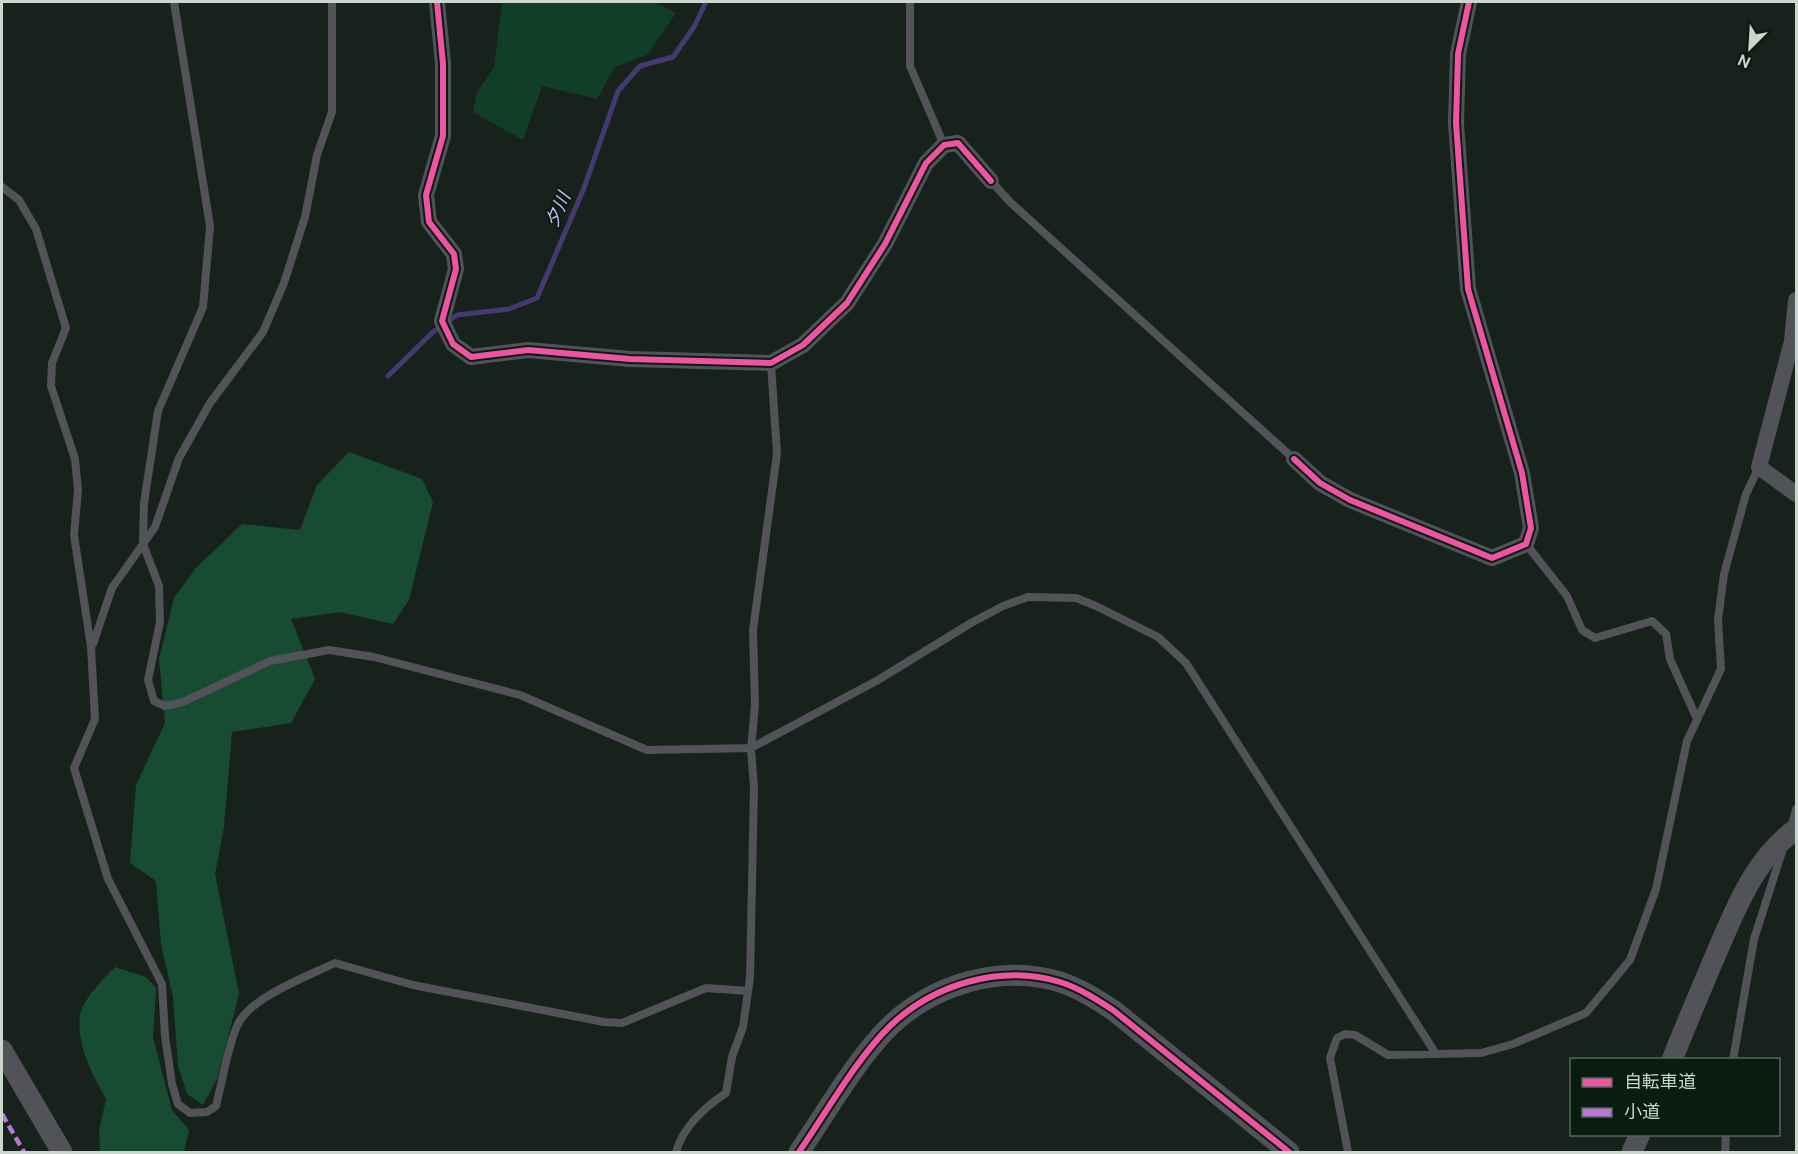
<svg xmlns="http://www.w3.org/2000/svg" width="1798" height="1154" viewBox="0 0 1798 1154" font-family="'DM Sans','Noto Sans JP',sans-serif">
	<rect width="100%" height="100%" fill="#17221c"/>
	<path fill="#113e27" d="M502,2H655L676,13L647,55L615,67L597,99L542,86L523,140L473,112L477,92L494,68Z"/>
	<path fill="#184c32" d="M349,452L422,479L433,502L409,600L393,624L340,612L291,619L315,679L291,723L232,732L224,827L215,874L239,994L217,1079L203,1105L187,1094L178,1066L173,997L161,944L156,881L130,863L136,785L165,723L159,659L174,598L196,568L242,524L300,530L317,485Z
		M115,967L146,977L156,988L153,1037L172,1110L189,1130L184,1152H100L99,1131L106,1099C93,1075 76,1045 80,1016C82,1000 104,978 115,967Z"/>
	<g fill="none" stroke-linecap="round" stroke-linejoin="round">
		<path stroke="#453a70" stroke-width="5" d="M388,376L433,332L457,315L509,309L537,298L584,188L618,91L640,66L673,57L694,27L706,2"/>
		<path stroke="#525259" stroke-width="8" d="M174,2L210,226L203,307L158,411L144,503L143,544L159,586L160,622L148,680L154,701L165,706L183,702L270,661L329,650L374,657L520,695L647,750L751,748L878,680L971,623L1003,606L1028,597L1076,598L1096,606L1158,637L1186,663L1436,1054
			M910,2V66L944,145
			M991,181L1010,202L1294,459
			M2,187L19,200L36,229L66,328L52,363L51,386L75,459L78,490L74,535L91,647L95,719L74,768L108,879L162,984L165,1036L172,1084L178,1104L190,1113L207,1112L216,1106C222,1083 228,1044 238,1024C251,997 308,976 335,963L413,985L604,1022L622,1023L706,988L748,991
			M1526,544L1567,596L1582,630L1595,638L1652,621L1666,634L1670,659L1697,719
			M93,644L112,588L155,527L179,458L210,403L263,332L284,283L305,217L317,155L332,112V2
			M1791,829L1796,809
			M1733,1060L1754,939L1782,852
			M676,1152C683,1127 705,1107 726,1093L732,1057L743,1027L750,978L754,787L751,748L755,705L753,630L777,454L771,363
			M1348,1152L1330,1058L1337,1038L1345,1034L1355,1035L1388,1055L1481,1053L1513,1044L1586,1013L1630,960L1656,889L1687,741L1721,669L1718,620L1724,574L1746,494L1759,467
			M1725,1152L1726,1134"/>
		<path stroke="#525259" stroke-width="16" d="M437,2L443,64V136L426,195L429,222L454,254L456,269L442,321L453,344L471,357L528,350L630,359L771,363L803,345L847,303L885,244L926,163L944,145L958,143L991,181
			M1796,300L1792,341L1759,467L1796,494
			M1294,459L1320,483L1350,500L1492,558L1526,544L1531,528L1522,473L1468,289L1456,123L1458,54L1469,2"/>
		<path stroke="#525259" stroke-width="21" d="M2,1050L62,1152
			M1672,1060C1685,1027 1699,994 1713,961C1734,913 1752,861 1796,829
			M799,1152C826,1113 857,1058 890,1026C934,984 1001,964 1060,982C1079,988 1096,999 1113,1010L1289,1152
			M1632,1152L1640,1134"/>
		<path stroke="#ba77d6" stroke-width="4.5" stroke-dasharray="9 4.5" stroke-linecap="butt" d="M2,1114L24,1152"/>
		<defs>
			<path id="cycleway" d="M437,2L443,64V136L426,195L429,222L454,254L456,269L442,321L453,344L471,357L528,350L630,359L771,363L803,345L847,303L885,244L926,163L944,145L958,143L991,181
				M1294,459L1320,483L1350,500L1492,558L1526,544L1531,528L1522,473L1468,289L1456,123L1458,54L1469,2
				M799,1152C826,1113 857,1058 890,1026C934,984 1001,964 1060,982C1079,988 1096,999 1113,1010L1289,1152"/>
		</defs>
		<use href="#cycleway" stroke="#0a1c12" stroke-width="10"/>
		<use href="#cycleway" stroke="#f153a3" stroke-width="6"/>
	</g>
	<g text-anchor="middle" dominant-baseline="central" stroke-width="4.5" stroke-linejoin="round" paint-order="stroke">
		<g font-size="18" font-style="italic" fill="#c8bff6" stroke="#0a1c12">
			<text transform="translate(558 210) rotate(-67)">夕川</text>
		</g>
	</g>
	<rect width="1798" height="1154" fill="none" stroke="#cad6ce" stroke-width="6"/>
	<rect x="1570" y="1058" width="210" height="78" fill="#0a1c12" stroke="#57665d" stroke-width="1.5"/>
	<rect x="1582" y="1078" width="30" height="9" fill="#f153a3" stroke="#57665d" stroke-width="1.5"/>
	<text x="1624" y="1088" font-size="18" fill="#cad6ce">自転車道</text>
	<rect x="1582" y="1108" width="30" height="9" fill="#ba77d6" stroke="#57665d" stroke-width="1.5"/>
	<text x="1624" y="1118" font-size="18" fill="#cad6ce">小道</text>
	<g transform="translate(1750 48) rotate(204)" stroke="#0a1c12" stroke-width="4.5" paint-order="stroke">
	<path d="M0-4.5L10 22L0 15L-10 22Z" fill="#cad6ce"/>
	<text y="-9" font-size="16" font-weight="bold" text-anchor="middle" fill="#cad6ce">N</text>
	</g>
</svg>
